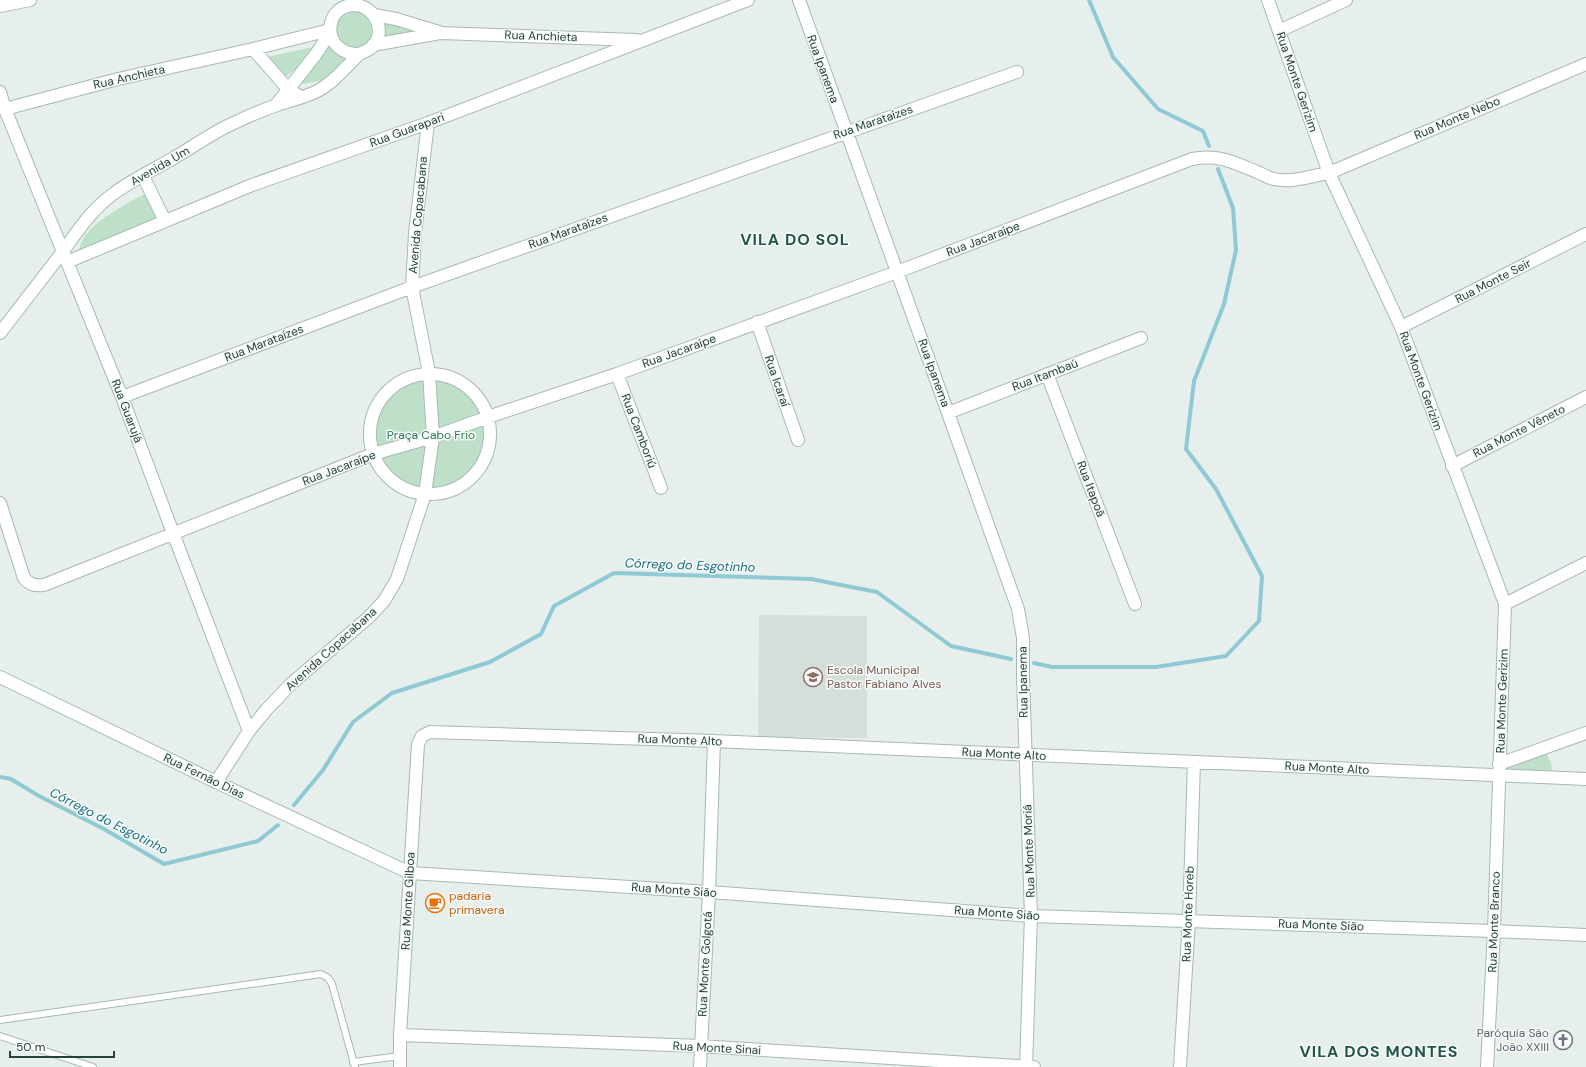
<svg xmlns="http://www.w3.org/2000/svg" width="1586" height="1067" viewBox="0 0 1586 1067" font-family="'DM Sans',sans-serif">
	<rect width="100%" height="100%" fill="#e6efeb"/>
	<path fill="#d4dfda" d="M759,615L867,616V738L758,737Z"/>
	<path fill="#bfe0c8" d="M335 30a19 19 0 1 1 38 0a19 19 0 1 1-38 0Z
		M382,22L423,32L385,38Z
		M329,44L337,54L346,60L327,80L303,84L298,82Z
		M313,47L296,69L284,78L267,57Z
		M144,194L157,219L79,254C78,227 124,206 144,194Z
		M376 435a55 55 0 1 1 110 0a55 55 0 1 1-110 0Z
		M1545,750L1551,763L1553,775L1502,774V766Z"/>
	<g fill="none" stroke-linecap="round" stroke-linejoin="round">
		<path stroke="#8ec9d4" stroke-width="4" d="M1089,0L1113,57L1158,109L1203,131L1209,146
			M1034,663L1052,667H1156L1226,656L1259,621L1262,576L1216,489L1186,449L1194,381L1224,304L1236,250L1233,208L1218,169
			M0,777L11,779L39,796L104,829L164,864L258,841L278,825
			M294,805L323,770L353,722L392,693L490,662L541,634L554,606L614,573L811,579L877,592L951,646L1011,659"/>
		<defs>
			<path id="lane" d="M0,1020L321,974L328,978L332,984L355,1067
				M0,1036L93,1067
				M353,1062L400,1056"/>
			<path id="street" d="M799,0L948,413L1018,609L1023,638V675L1031,916L1026,1067
				M0,6L30,0
				M374,15L396,19L439,32
				M1279,31L1346,0
				M373,45L440,33L637,40
				M253,49L288,89L301,97
				M0,92L5,109L122,397L173,533L249,731
				M5,109L118,79L253,49L330,30
				M143,176L165,221
				M67,262L252,185L428,123L748,0
				M757,322L798,440
				M1401,327L1586,234
				M370 434a60 60 0 1 1 120 0a60 60 0 1 1-120 0Z
				M617,374L661,488
				M1047,374L1135,604
				M122,397L412,287L1017,72
				M948,413L1141,338
				M1452,466L1586,397
				M0,503L24,578C30,585 35,586 44,585L373,454L433,437L488,417L617,374L897,272L1192,159C1219,154 1233,162 1257,172C1262,174 1268,178 1274,179C1292,183 1311,176 1329,173L1586,64
				M1505,604L1586,563
				M1499,764L1586,733
				M216,782L249,731L267,709L292,683L369,617L384,601L397,579L425,494L433,437L429,373L412,287L415,233L428,123
				M400,1035L700,1046L1034,1067
				M400,1067V1035L418,744L422,736L430,732L714,741L1586,779
				M700,1067L709,892L714,741
				M1180,1067L1189,920L1194,762
				M1487,1067L1494,931L1586,935"/>
			<path id="secondary" d="M276,105L316,54L330,33
				M0,333C20,307 40,281 61,254C78,231 89,212 113,194C132,180 153,170 172,159C193,147 213,132 234,123C248,116 263,110 277,105C292,100 308,97 321,89C336,80 346,67 358,55C362,52 367,51 371,48C388,33 375,5 354,5C322,6 321,55 360,54
				M0,677L216,782L410,873L709,892L1031,916L1494,931L1505,604L1401,327L1329,173L1268,0"/>
		</defs>
		<use href="#lane" stroke="#a8b8b2" stroke-width="8"/>
		<use href="#street" stroke="#a8b8b2" stroke-width="14"/>
		<use href="#secondary" stroke="#a4bbb3" stroke-width="14"/>
		<use href="#lane" stroke="#fff" stroke-width="6"/>
		<use href="#street" stroke="#fff" stroke-width="12"/>
		<use href="#secondary" stroke="#fff" stroke-width="12"/>
	</g>
	<defs>
		<symbol id="school-ring" viewBox="-11 -11 22 22"><circle r="9.5" fill="#f7fbf9" stroke="#8d6e63" stroke-width="1.5"/><path d="M0-5L7-2L0 1L-7-2ZM-4 1L0 2.5L4 1V4Q0 6-4 4Z" fill="#8d6e63"/></symbol>
		<symbol id="cafe-ring" viewBox="-11 -11 22 22"><circle r="9.5" fill="#f7fbf9" stroke="#e8710a" stroke-width="1.5"/><path d="M-5.5-4.5H6V0H3Q3 3.5 0 3.5H-2.5Q-5.5 3.5-5.5 0ZM3-3.2v2h1.7v-2ZM-6 4.5H4V6H-6Z" fill="#e8710a"/></symbol>
		<symbol id="church-ring" viewBox="-11 -11 22 22"><circle r="9.5" fill="#f7fbf9" stroke="#6b7280" stroke-width="1.5"/><path d="M-1.2-6h2.4v3.5h3.3v2.4h-3.3V6h-2.4V-.1h-3.3v-2.4h3.3Z" fill="#6b7280"/></symbol>
	</defs>
	<g fill-rule="evenodd">
		<use href="#school-ring" x="802" y="666" width="22" height="22"/>
		<use href="#cafe-ring" x="424" y="892" width="22" height="22"/>
		<use href="#church-ring" x="1552" y="1029" width="22" height="22"/>
	</g>
	<g text-anchor="middle" dominant-baseline="central" stroke-width="3" stroke-linejoin="round" paint-order="stroke">
		<g font-size="12" fill="#24423a" stroke="#f7fbf9">
			<text transform="translate(541 36) rotate(2)">Rua Anchieta</text>
			<text transform="translate(823 69) rotate(70)">Rua Ipanema</text>
			<text transform="translate(129 77) rotate(-13)">Rua Anchieta</text>
			<text transform="translate(1297 82) rotate(71)">Rua Monte Gerizim</text>
			<text transform="translate(1457 118) rotate(-23)">Rua Monte Nebo</text>
			<text transform="translate(873 122) rotate(-19)">Rua Marataízes</text>
			<text transform="translate(407 130) rotate(-20)">Rua Guarapari</text>
			<text transform="translate(160 166) rotate(-30)">Avenida Um</text>
			<text transform="translate(418 215) rotate(-85)">Avenida Copacabana</text>
			<text transform="translate(568 231) rotate(-20)">Rua Marataízes</text>
			<text transform="translate(983 239) rotate(-21)">Rua Jacaraípe</text>
			<text transform="translate(1493 281) rotate(-27)">Rua Monte Seir</text>
			<text transform="translate(264 343) rotate(-21)">Rua Marataízes</text>
			<text transform="translate(679 351) rotate(-20)">Rua Jacaraípe</text>
			<text transform="translate(934 373) rotate(70)">Rua Ipanema</text>
			<text transform="translate(1045 375) rotate(-21)">Rua Itambaú</text>
			<text transform="translate(777 381) rotate(71)">Rua Icaraí</text>
			<text transform="translate(1421 381) rotate(70)">Rua Monte Gerizim</text>
			<text transform="translate(127 411) rotate(69)">Rua Guarujá</text>
			<text transform="translate(639 431) rotate(69)">Rua Camboriú</text>
			<text transform="translate(1519 431) rotate(-27)">Rua Monte Vêneto</text>
			<text transform="translate(339 468) rotate(-21)">Rua Jacaraípe</text>
			<text transform="translate(1091 489) rotate(69)">Rua Itapoã</text>
			<text transform="translate(331 649) rotate(-42)">Avenida Copacabana</text>
			<text transform="translate(1023 682) rotate(-91)">Rua Ipanema</text>
			<text transform="translate(1502 701) rotate(-88)">Rua Monte Gerizim</text>
			<text transform="translate(680 740) rotate(2)">Rua Monte Alto</text>
			<text transform="translate(1004 754) rotate(3)">Rua Monte Alto</text>
			<text transform="translate(1327 768) rotate(3)">Rua Monte Alto</text>
			<text transform="translate(204 776) rotate(26)">Rua Fernão Dias</text>
			<text transform="translate(1029 851) rotate(-92)">Rua Monte Moriá</text>
			<text transform="translate(674 890) rotate(4)">Rua Monte Sião</text>
			<text transform="translate(408 901) rotate(-87)">Rua Monte Gilboa</text>
			<text transform="translate(997 913) rotate(4)">Rua Monte Sião</text>
			<text transform="translate(1188 914) rotate(-88)">Rua Monte Horeb</text>
			<text transform="translate(1494 922) rotate(-88)">Rua Monte Branco</text>
			<text transform="translate(1321 925) rotate(2)">Rua Monte Sião</text>
			<text transform="translate(705 964) rotate(-87)">Rua Monte Golgotá</text>
			<text transform="translate(717 1048) rotate(3)">Rua Monte Sinai</text>
		</g>
		<g font-size="12" fill="#2d7a4b" stroke="#f7fbf9">
			<text x="431" y="435">Praça Cabo Frio</text>
		</g>
		<g font-size="12" fill="#785e54" stroke="#f7fbf9" text-anchor="start">
			<text x="827" y="670">Escola Municipal<tspan x="827" dy="14">Pastor Fabiano Alves</tspan></text>
		</g>
		<g font-size="12" fill="#c56008" stroke="#f7fbf9" text-anchor="start">
			<text x="449" y="896">padaria<tspan x="449" dy="14">primavera</tspan></text>
		</g>
		<g font-size="12" fill="#5b616d" stroke="#f7fbf9" text-anchor="end">
			<text x="1549" y="1033">Paróquia São<tspan x="1549" dy="14">João XXIII</tspan></text>
		</g>
		<g font-size="13" font-style="italic" fill="#1c6f80" stroke="#f7fbf9">
			<text transform="translate(690 565) rotate(2)">Córrego do Esgotinho</text>
			<text transform="translate(109 821) rotate(27)">Córrego do Esgotinho</text>
		</g>
		<g font-size="16" font-weight="bold" letter-spacing="1" fill="#1f5548" stroke="#f7fbf9">
			<text x="795" y="239">VILA DO SOL</text>
			<text x="1379" y="1051">VILA DOS MONTES</text>
		</g>
	</g>
	<path d="M10 1051v6h104v-6" fill="none" stroke="#24423a" stroke-width="2"/>
	<text x="16" y="1051" font-size="12" fill="#24423a" stroke="#f7fbf9" stroke-width="3" paint-order="stroke">50 m</text>
</svg>
